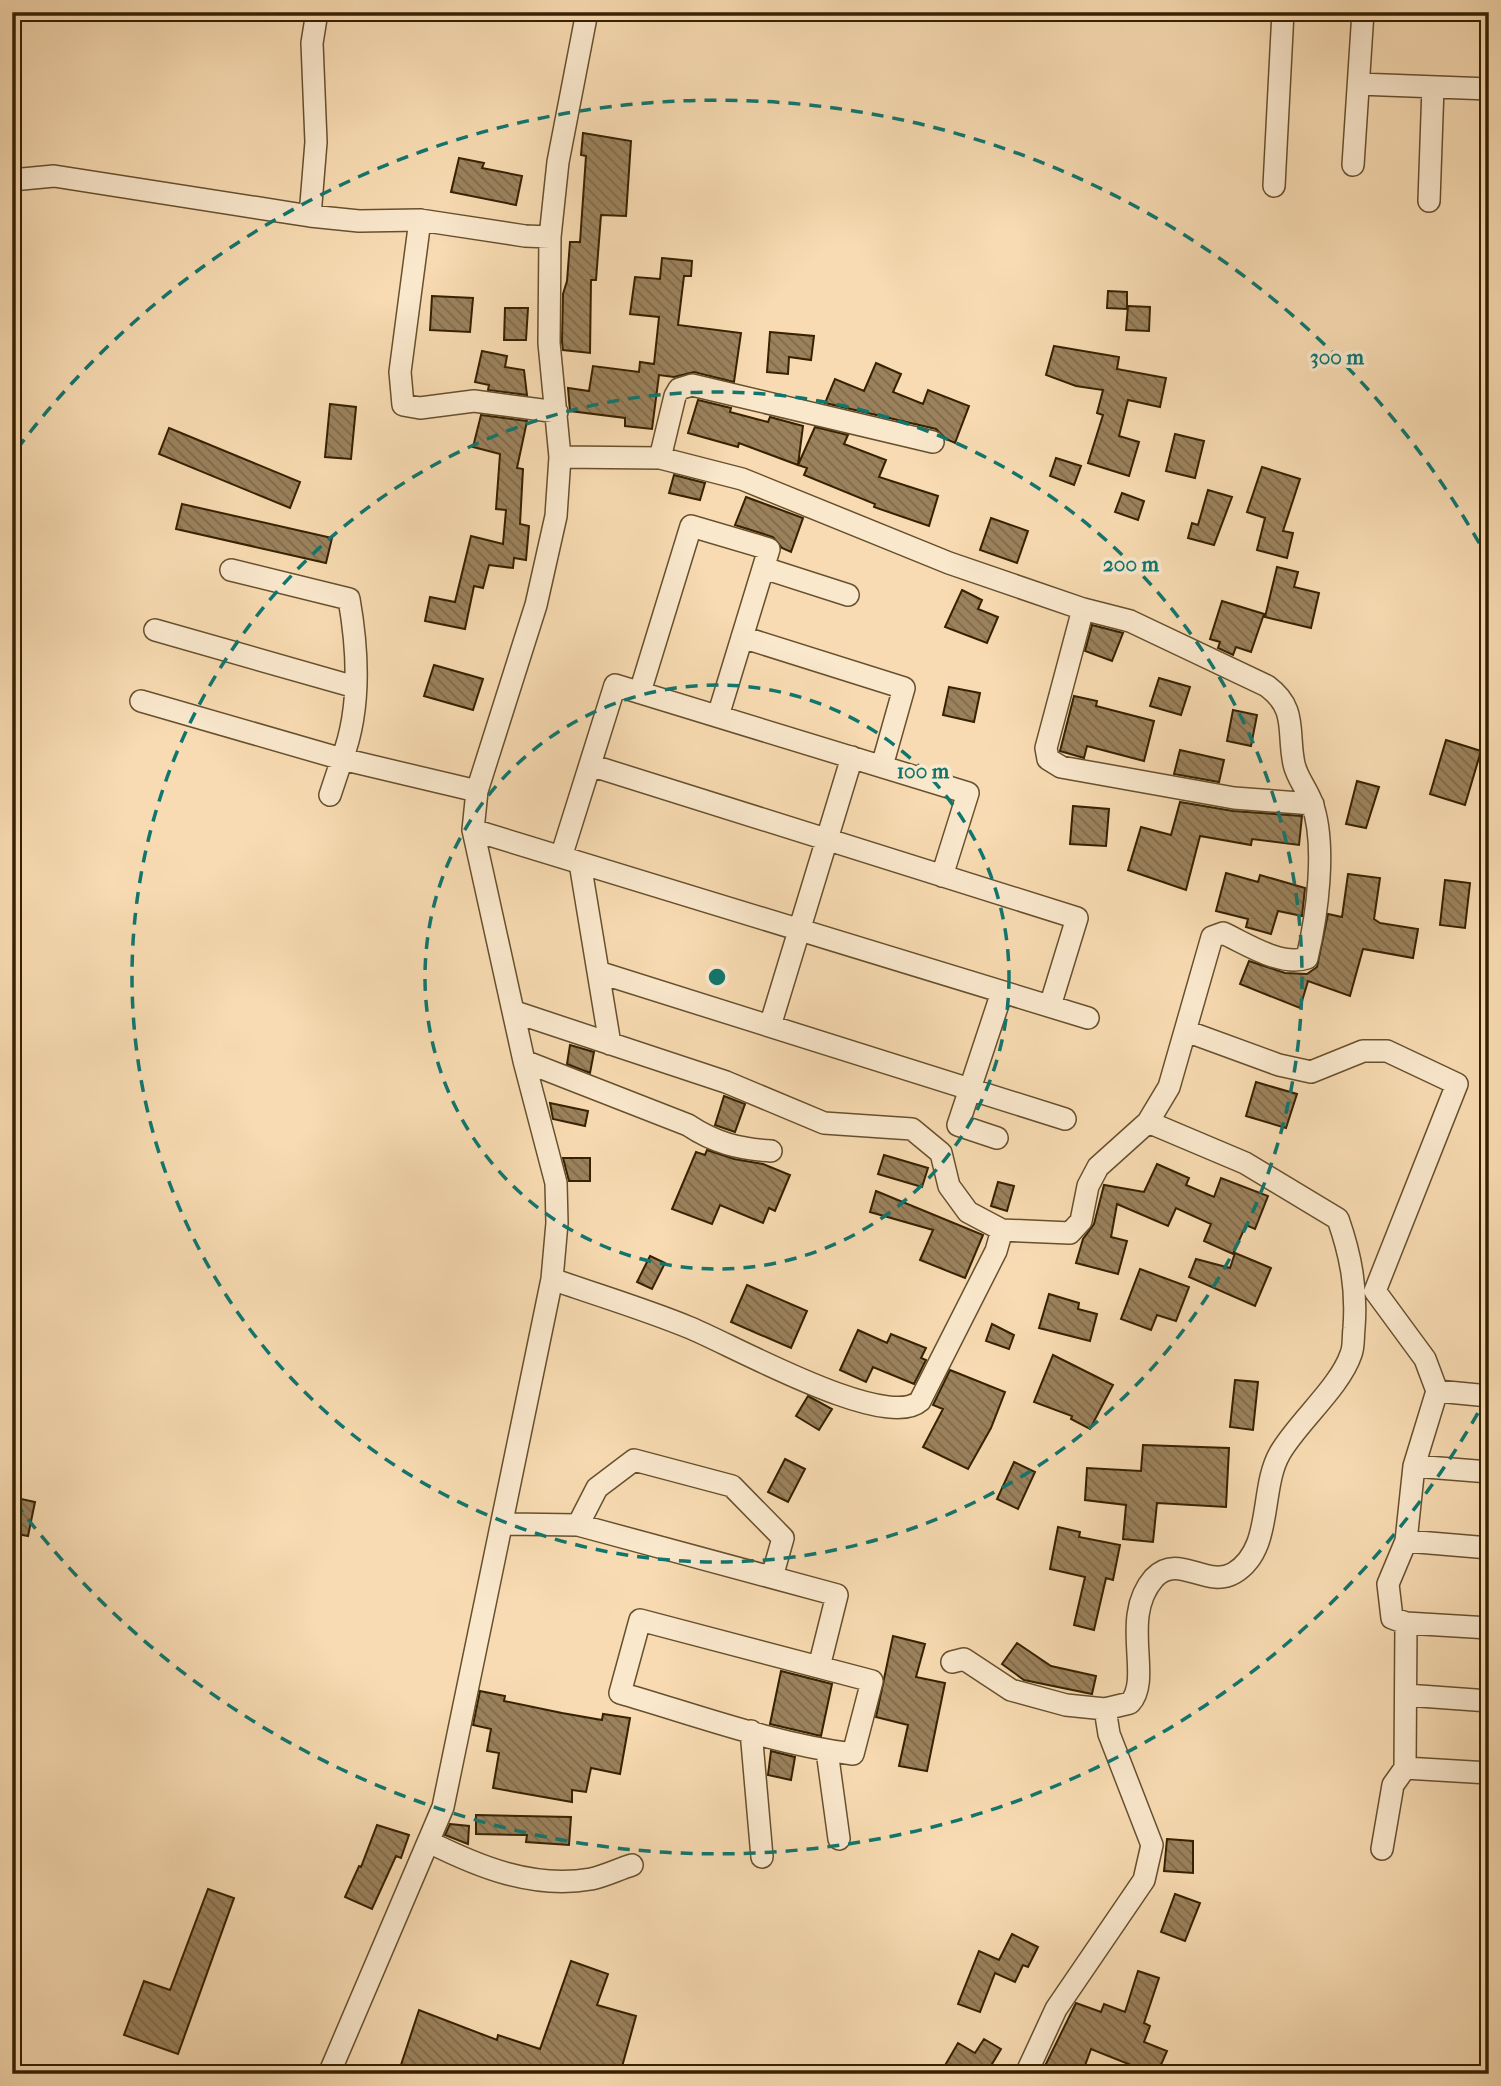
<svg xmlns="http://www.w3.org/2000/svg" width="1501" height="2086" viewBox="0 0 1501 2086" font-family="'IM FELL French Canon',serif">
	<defs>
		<pattern id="building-back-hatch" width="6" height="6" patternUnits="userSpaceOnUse" patternTransform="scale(1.75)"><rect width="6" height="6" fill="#9b825d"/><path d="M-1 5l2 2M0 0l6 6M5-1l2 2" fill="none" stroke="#7f6a4a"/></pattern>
	</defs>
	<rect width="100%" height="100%" fill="#f8dbb2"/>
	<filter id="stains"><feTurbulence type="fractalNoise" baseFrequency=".00286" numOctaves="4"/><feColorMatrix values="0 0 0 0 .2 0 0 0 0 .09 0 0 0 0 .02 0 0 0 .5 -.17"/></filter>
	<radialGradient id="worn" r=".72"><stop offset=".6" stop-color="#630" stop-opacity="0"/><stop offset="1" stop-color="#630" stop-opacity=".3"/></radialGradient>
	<path fill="url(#building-back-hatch)" stroke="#362101" stroke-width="2" d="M583,133L631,141L626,216L601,215L596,280H591L590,353L563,350L562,342L563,294L567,281L570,242H580L586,156L581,155Z
		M459,158L484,163L482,168L522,176L516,205L451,192Z
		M662,258L692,261L691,276H684L678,325L741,333L734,382L694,372L674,377L659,375L652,429L625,426V418L570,411L568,388L589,391L593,366L639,372L640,362L654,364L659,317L630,314L635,277L660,279Z
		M1108,291L1127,292V309L1107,308Z
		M432,296L473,298L470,332L430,330Z
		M1128,306L1150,307L1149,331L1126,330Z
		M505,308H528L526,340H504Z
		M770,332L814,336L811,360L789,357L788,374L767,372Z
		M1054,346L1119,357L1117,369L1166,378L1160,407L1128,400L1119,436L1139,442L1129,476L1088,463L1103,415L1097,413L1103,390L1076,386L1046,375Z
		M482,351L507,356L505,367L524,370L527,395L488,390L489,385L475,382Z
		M876,363L901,374L893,392L923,404L928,390L969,406L955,443L946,439L936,429L825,403L835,379L864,391Z
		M698,400L731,408L730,412L768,422L770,417L803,426L798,465L739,443L738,447L688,433Z
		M330,404L356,407L351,459L325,457Z
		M481,415L527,421L517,468L523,469L520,524L529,526L526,560L514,558L513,568L489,565L483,588L474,586L465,629L425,621L430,597L455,602L471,536L503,544L506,510L496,509L500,454L473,447Z
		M815,427L848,435L844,444L886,460L879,477L938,496L929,526L874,507L875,504L804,475L807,468L798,465Z
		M169,428L300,482L290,508L159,454Z
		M1175,434L1204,441L1195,478L1166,471Z
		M1056,458L1081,466L1074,485L1050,476Z
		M1262,467L1300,479L1283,531L1293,533L1287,558L1257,550L1265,518L1247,512Z
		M674,475L705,483L700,500L669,493Z
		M1208,490L1232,497L1214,545L1188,538L1192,523L1198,525Z
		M1122,493L1144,501L1138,520L1115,512Z
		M746,497L803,518L791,552L782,548L773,537L735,525Z
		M182,504L332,538L326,563L176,529Z
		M991,518L1028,531L1017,563L980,550Z
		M1277,567L1298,572L1294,587L1319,593L1311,628L1265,617Z
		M962,590L982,600L978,609L998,617L987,643L945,627Z
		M1222,601L1264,614L1251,652L1236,647L1233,655L1218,648L1220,642L1210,639Z
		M1092,625L1123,633L1112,661L1085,651Z
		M434,665L483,679L473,710L424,696Z
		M1159,678L1190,687L1181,715L1150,706Z
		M949,687L980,693L974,722L943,715Z
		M1074,696L1097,701L1096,706L1154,721L1144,761L1087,746L1084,758L1060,751Z
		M1233,710L1257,715L1251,746L1227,741Z
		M1446,740L1481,751L1465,805L1430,794Z
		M1180,750L1224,760L1219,782L1174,774Z
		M1357,781L1379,787L1366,828L1346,824Z
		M1180,802L1233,811L1302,816L1299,845L1252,839L1251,845L1200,836L1186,890L1128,870L1141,827L1171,835Z
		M1073,806L1109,809L1106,846L1070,844Z
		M1226,873L1258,882L1260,875L1305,888L1302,916L1278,911L1271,934L1246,927L1248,919L1216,911Z
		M1348,874L1380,878L1374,919L1380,923L1418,929L1413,958L1363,949L1350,996L1308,981L1300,1008L1240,984L1249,961L1285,973L1307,974L1317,967L1328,914L1342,917Z
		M1445,880L1470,883L1465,928L1440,925Z
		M570,1045L594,1052L590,1073L567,1064Z
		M1256,1082L1297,1094L1286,1128L1246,1116Z
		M724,1096L745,1104L735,1132L715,1125Z
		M550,1103L588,1111L585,1126L553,1119Z
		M707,1150L734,1159L763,1164L790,1175L775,1211L769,1208L763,1223L720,1205L712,1224L672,1209L696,1152L705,1155Z
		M884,1155L928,1168L922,1187L878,1174Z
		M563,1158H590V1181H569Z
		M1157,1164L1189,1178L1186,1185L1214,1197L1221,1178L1268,1196L1255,1229L1246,1225L1233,1254L1204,1241L1211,1224L1176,1208L1168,1226L1117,1204L1111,1237L1127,1241L1118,1274L1076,1263L1083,1239L1094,1224L1104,1185L1144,1192Z
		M998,1182L1014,1186L1007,1211L991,1206Z
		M876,1191L983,1235L965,1278L920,1260L933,1230L870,1212Z
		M1235,1253L1271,1268L1255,1306L1189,1277L1196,1259L1230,1268Z
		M650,1256L665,1263L652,1289L637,1282Z
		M1140,1269L1189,1287L1176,1321L1157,1315L1151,1330L1121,1319Z
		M747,1285L807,1311L791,1348L731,1322Z
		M1049,1294L1079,1303L1078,1309L1097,1314L1090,1341L1039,1328Z
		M992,1324L1014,1335L1009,1349L986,1341Z
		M858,1330L887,1343L891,1334L926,1348L921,1358L926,1360L914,1384L873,1367L866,1382L840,1370Z
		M1053,1355L1113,1385L1090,1429L1071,1419L1072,1416L1034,1402Z
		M950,1370L1005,1392L991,1428L968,1469L923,1447L943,1409L933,1405Z
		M1235,1380L1258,1382L1253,1430L1230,1427Z
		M808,1396L832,1409L819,1430L796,1416Z
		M1143,1445L1229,1448L1226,1507L1157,1503L1153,1542L1123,1539L1126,1505L1085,1500L1087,1468L1141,1471Z
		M785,1459L805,1469L788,1502L768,1492Z
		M1014,1462L1035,1472L1018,1509L997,1499Z
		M12,1497L35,1502L28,1536L12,1533Z
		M1058,1527L1080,1532L1079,1537L1120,1545L1113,1580L1106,1578L1094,1630L1074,1625L1085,1577L1050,1569Z
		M893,1636L925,1644L916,1677L945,1683L927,1771L899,1766L908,1725L876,1717Z
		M1017,1643L1051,1666L1096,1676L1092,1694L1024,1680L1002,1664Z
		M781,1671L832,1684L821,1736L770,1724Z
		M480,1691L505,1696L504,1701L562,1713L602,1720L603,1714L630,1718L620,1774L591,1768L586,1792L572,1790V1802L493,1788L499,1753L487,1751L491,1729L473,1725Z
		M771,1751L795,1757L791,1780L768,1775Z
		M476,1815L571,1817L569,1845L526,1842L527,1835L476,1834Z
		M450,1824L469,1826L468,1844L445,1835Z
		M377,1825L409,1835L401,1858L396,1856L372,1909L345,1897L359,1866L361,1867Z
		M1167,1839L1193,1841V1873L1164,1871Z
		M208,1889L234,1898L178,2054L124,2035L144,1981L170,1990Z
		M1175,1894L1200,1903L1185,1941L1161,1932Z
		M1012,1934L1038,1947L1028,1967L1023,1965L1015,1982L995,1973L980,2012L958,2004L979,1951L999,1960Z
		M571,1961L608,1974L597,2005L636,2016L620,2074H398L419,2010L497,2040L498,2035L540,2049Z
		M1138,1971L1159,1978L1144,2023L1150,2026L1144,2042L1167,2051L1157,2074H1133L1136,2067L1091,2049L1082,2074H1041L1076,2003L1101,2012L1104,2004L1125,2012Z
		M984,2039L1001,2049L986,2074H940L958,2043L975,2053Z"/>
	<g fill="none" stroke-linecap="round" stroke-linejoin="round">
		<defs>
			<path id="minor" d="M1359,84L1489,89
				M1353,165L1363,12
				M12,180L54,176L310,216L359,221L420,220L525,236L550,237
				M1274,186L1283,12
				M1429,201L1433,87
				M310,216L316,142L312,43L317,12
				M420,220L400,372L403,405L420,408L474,401L557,412
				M560,457L660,458L675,396L679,389L692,385L933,442
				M764,568L848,595
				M231,570L349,599C358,650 361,710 342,759L477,791
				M1083,609L1046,748L1048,759L1061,767L1234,798L1313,804
				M155,630L355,687
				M742,637L904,688L882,766
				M640,692L691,526L769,549L718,716
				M141,701L342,759L330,795
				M590,765L1077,918L1050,1006
				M473,830L1088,1018
				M561,857L615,685L968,793L942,876
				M580,863L610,1044
				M598,972L1065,1119
				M515,1012L726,1082L824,1123L912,1129L941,1153L949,1186L968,1212L1002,1230L1070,1233L1081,1221L1088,1186L1098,1167L1148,1122L1169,1087L1212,937L1223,933C1247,944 1281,967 1307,958C1317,916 1327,845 1312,803C1307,789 1297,778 1294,764C1287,731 1298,709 1267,686L1130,621L1083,609L949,563L742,479L660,458
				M770,1026L852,757
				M1186,1031L1279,1065L1311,1072L1363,1051H1387L1457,1084L1375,1291L1425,1359L1437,1391L1414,1466L1406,1541L1388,1584L1392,1618L1406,1623L1405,1768L1393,1785L1382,1849
				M524,1061L688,1125C715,1143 739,1149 771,1151
				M997,1138L958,1125L1002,992
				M552,1279C597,1295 644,1309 688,1327C729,1343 885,1432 920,1401L996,1251L1002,1230
				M1437,1391L1489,1396
				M1414,1466L1489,1472
				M503,1524L578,1525L837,1595L819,1667
				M578,1525L597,1488L634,1460L732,1486L783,1538L772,1577
				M1406,1541L1489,1548
				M640,1620L872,1681L853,1754C774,1744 696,1715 620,1693Z
				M1406,1623L1489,1628
				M952,1662L964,1659L1011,1690L1066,1705L1105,1709L1130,1703C1153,1678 1119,1618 1154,1578C1178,1552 1207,1589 1234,1573C1274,1549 1259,1489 1280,1453C1297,1423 1340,1387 1351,1354C1354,1347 1353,1336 1354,1328C1357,1289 1351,1256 1338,1219L1245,1163L1148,1122
				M1406,1695L1489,1701
				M751,1731L762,1857
				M827,1751L839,1839
				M1405,1768L1489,1773
				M429,1842C479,1867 533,1889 591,1879C605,1876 619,1869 632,1865
				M329,2074L443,1807L552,1279L557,1223L556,1183L524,1061L473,830L477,791L536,605L556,516L560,457L549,343L550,237L558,162L587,12
				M1026,2074L1056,2009L1144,1880L1152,1845L1109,1734L1105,1709"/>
		</defs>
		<use href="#minor" stroke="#66502d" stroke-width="24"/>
		<use href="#minor" stroke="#fae8cd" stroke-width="21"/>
	</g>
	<g fill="none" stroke="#0f766e" stroke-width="3.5" stroke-dasharray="12 9">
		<circle cx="717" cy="977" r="292"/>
		<circle cx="717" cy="977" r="585"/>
		<path d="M1488 1395A877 877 0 0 1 17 1505M17 449A877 877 0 0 1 1488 559"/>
	</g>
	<circle cx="717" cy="977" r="10" fill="#0f766e" stroke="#fae8cd" stroke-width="3.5"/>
	<g font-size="21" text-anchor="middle" font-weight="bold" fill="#0f766e" stroke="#fae8cd" stroke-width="7" stroke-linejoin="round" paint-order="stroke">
		<text x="1337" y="364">300 m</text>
		<text x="1131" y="571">200 m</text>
		<text x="923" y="778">100 m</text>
	</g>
	<rect width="1501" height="2086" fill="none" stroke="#f8dbb2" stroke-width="42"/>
	<rect x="14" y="14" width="1473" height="2058" fill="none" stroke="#362101" stroke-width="3.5"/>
	<rect x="21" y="21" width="1459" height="2044" fill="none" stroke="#362101" stroke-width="2"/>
	<rect width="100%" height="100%" filter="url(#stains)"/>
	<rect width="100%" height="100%" fill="url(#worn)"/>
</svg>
